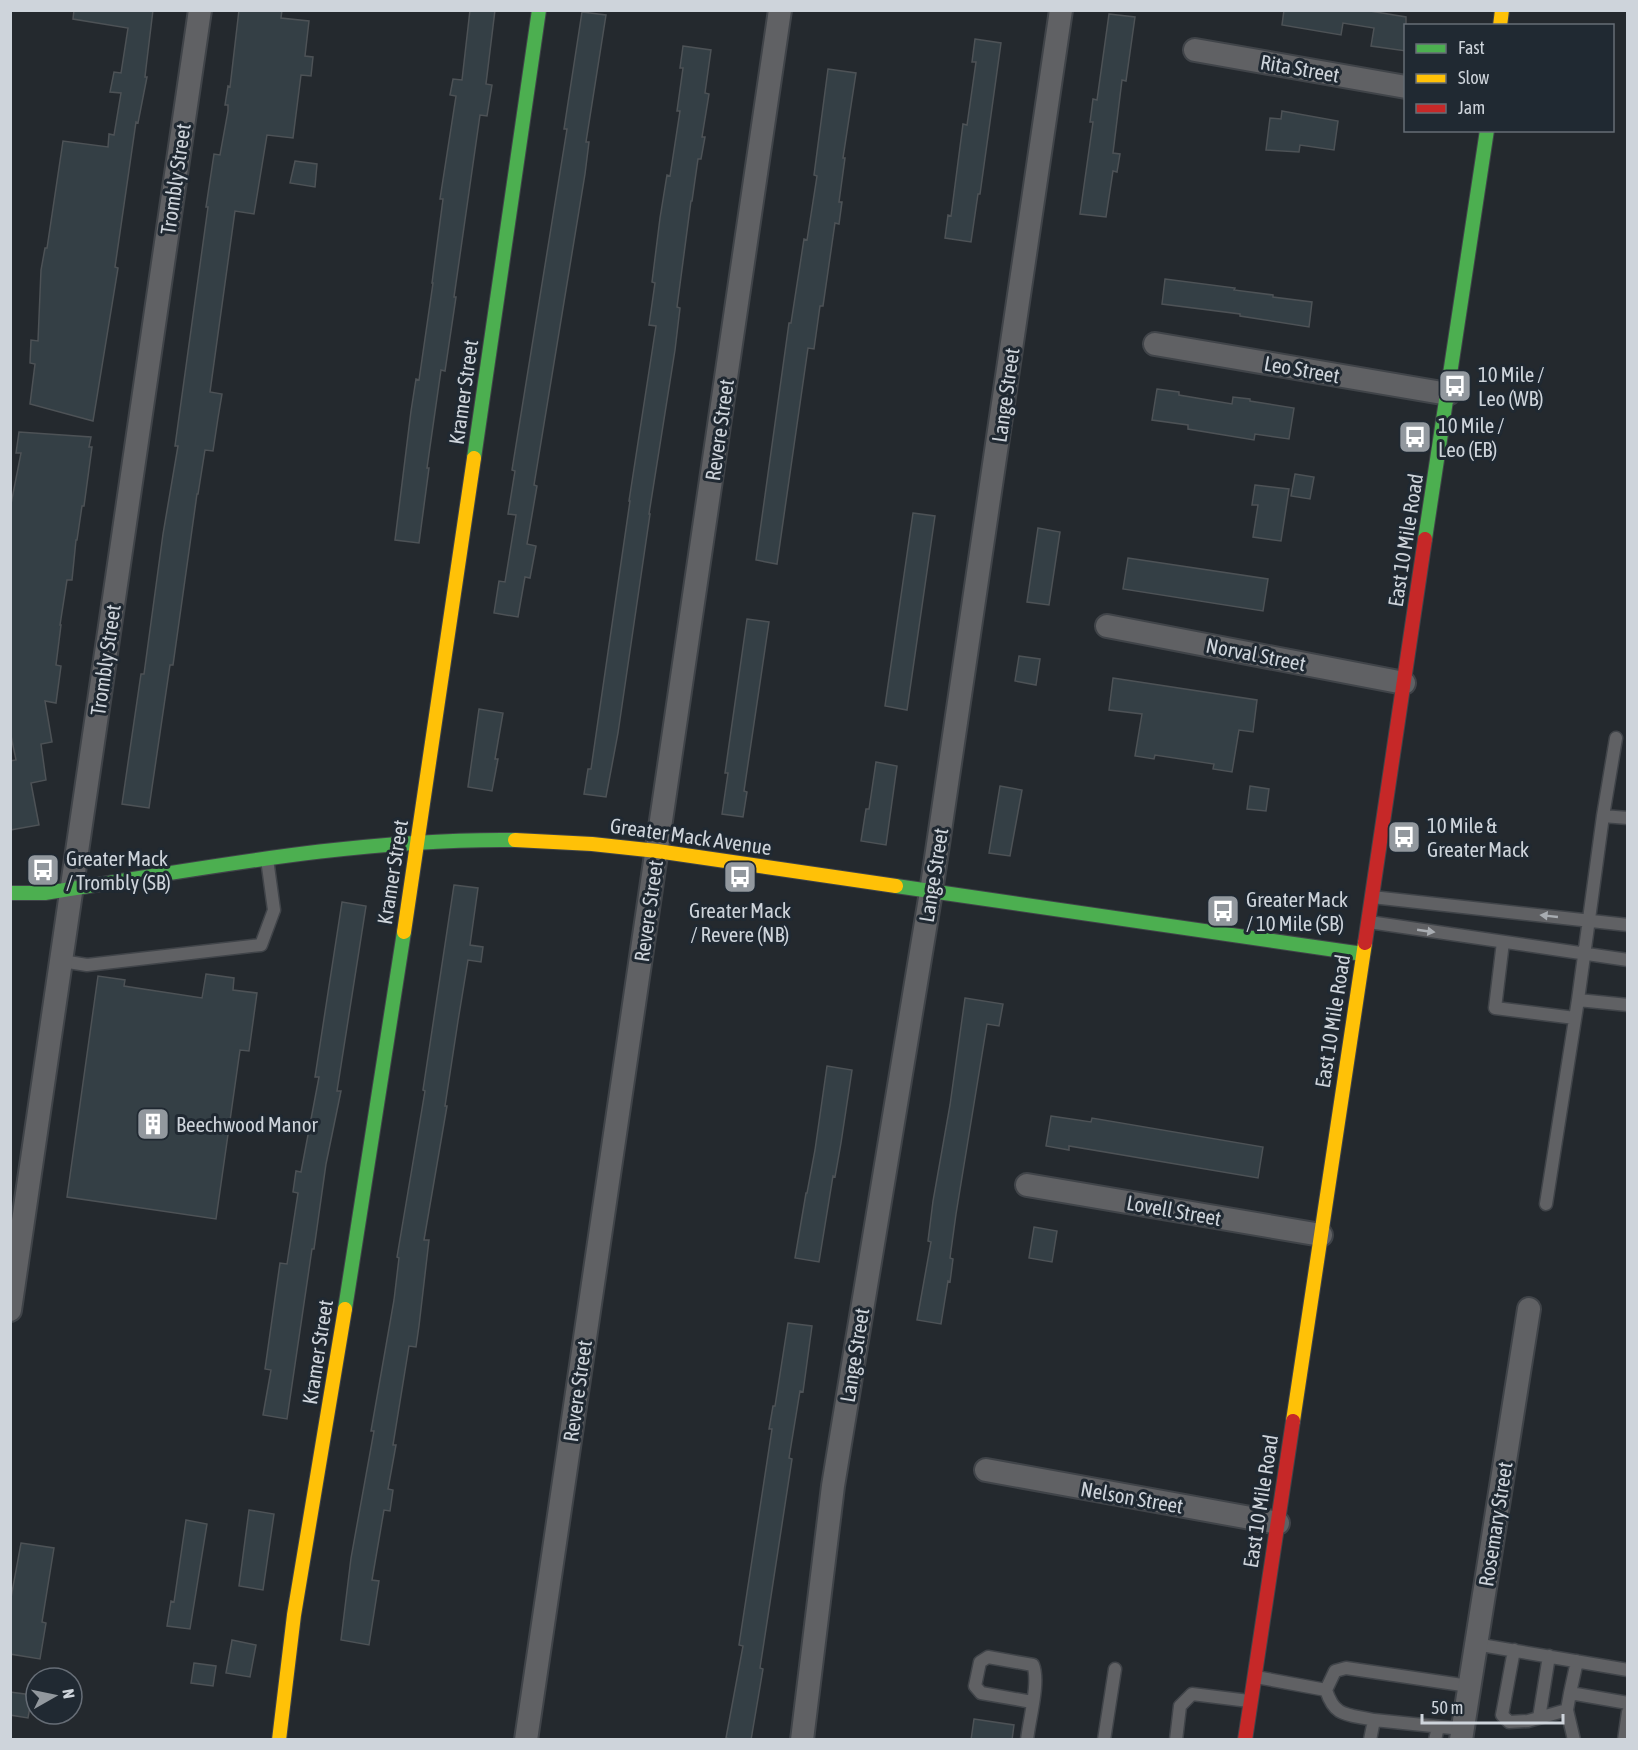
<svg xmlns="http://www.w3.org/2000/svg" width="1638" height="1750" viewBox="0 0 1638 1750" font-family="'Asap Condensed',sans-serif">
	<rect width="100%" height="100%" fill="#24292e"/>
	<path fill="#343f45" stroke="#4d5256" stroke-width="1.5" d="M74,10H153L146,68L145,77H147L138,123L136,122L115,267L118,268L93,421L30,404L35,364L30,363L31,340L38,341L41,270L45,248H47L63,141L108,147L109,134L114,135L121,93L110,92L114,72L121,73L128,28L73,19Z
		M239,10H282L281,18L309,21L305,56L313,57L311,76L301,75L293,138L267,135L254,214L235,211L210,392L222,394L218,418L213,451L205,450L198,494H197L173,665H170L149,808L122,804L141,674H144L163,534L178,446H175L208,207H206L214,154L220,155L228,111V105H225L228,86L230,87Z
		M470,10H495L486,84L492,85L487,116L480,115L454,297H456L445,371L441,370L427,468H429L419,543L395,540L411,411L416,379L419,380L433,283H432L443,199H440L456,96L450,95L453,79L462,80Z
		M1284,10H1364L1406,17V51L1371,46L1374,28L1343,23L1341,35L1282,25Z
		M582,12L606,15L586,142H589L585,174L534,485L537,486L527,544L536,546L530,578L525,577L518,617L494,613L499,581L505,582L516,515L508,514L515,471L512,470L561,166L567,129H564Z
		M1109,14L1135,17L1126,81L1122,80L1113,153L1120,154L1117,172L1113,171L1106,217L1080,214L1093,122H1090L1093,99L1097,100Z
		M975,39L1001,43L980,194H978L971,242L945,238L948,215L951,216L963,124L967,125L976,62H972Z
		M683,46L711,50L705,93L709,94L702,137H705L701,159H698L692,201H691L677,307L680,308L675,350L649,514H650L618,733L606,797L584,794L588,769H591L630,501H629L656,326L649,325L655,283L652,282L660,218L667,175L670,176L680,111H677L683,68H680Z
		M828,69L856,73L843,158H845L839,202H842L839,224L835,223L823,306H820L814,349L808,348L777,564L756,560L789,323H791L804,239L807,240L817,176L814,175Z
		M1282,111L1338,121L1334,150L1300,145L1299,152L1266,150L1270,118L1281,119Z
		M295,161L317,164L315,187L290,183Z
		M1165,279L1235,288L1234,290L1273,295V297L1312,302L1309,327L1240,316V314L1162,304Z
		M1157,389L1179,392V395L1232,404L1233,397L1250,399V401L1294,408L1289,439L1255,434L1254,440L1188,429V425L1152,420Z
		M19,432L91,437L89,447H92L84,506H82L77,540H76L72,580H67L60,625H61L56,665L61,666L56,703L45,701L52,742L41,744L46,780L31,783L39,825L10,830V761L16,760L10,731V509L21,453H16Z
		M1295,474L1314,477L1310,499L1291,496Z
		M1255,485L1289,489L1281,541L1253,537L1258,505H1252Z
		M913,513L935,516L907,710L885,706Z
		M1038,528L1060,532L1049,605L1027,602Z
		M1128,558L1268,579L1263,611L1123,589Z
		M747,619L769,622L744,791L747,792L743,817L722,814L728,773H725Z
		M1019,656L1040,659L1036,685L1015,681Z
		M1113,678L1257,700L1253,732L1239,730L1232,772L1213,769L1214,764L1155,755L1154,759L1135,756L1142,714L1109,710Z
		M479,709L503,713L495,759H498L492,791L468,787Z
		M876,762L897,766L886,845L861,841L866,809H869Z
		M1000,786L1022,790L1010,856L989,853Z
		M1250,786L1269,789L1266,811L1247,809Z
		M454,885L478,888L470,945L483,947L481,962L468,960L458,1021L445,1106H447L424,1240H429L419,1326L416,1347L409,1346L393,1445H396L388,1489L393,1490L390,1511L384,1510L372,1580L379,1581L369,1645L341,1640L351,1558L374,1431H371L394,1300L399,1258L397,1257L425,1091L423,1090Z
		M342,902L366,906L337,1091H341L326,1164L314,1249H312L287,1419L263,1415L271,1370L265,1369L280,1263L287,1264L298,1193L293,1192L296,1171L301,1172L319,1077H315Z
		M206,974L234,978L233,990L257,993L249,1051L240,1050L216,1219L67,1197L98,976L125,980L124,986L202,998Z
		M965,998L1003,1004L999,1026L987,1024L956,1214L950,1258L953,1259L950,1282L948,1281L941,1324L917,1320L931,1242L928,1241L933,1201L950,1105Z
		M827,1066L852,1070L841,1143L835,1177L833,1176L819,1262L795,1258L806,1193H807L815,1150Z
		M1051,1116L1091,1122L1092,1118L1263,1147L1258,1178L1069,1146V1150L1046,1146Z
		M1034,1227L1057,1231L1052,1262L1029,1258Z
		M788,1323L812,1326L803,1392L800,1391L789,1458L792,1459L760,1668L763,1669L751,1740H734L726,1738L743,1646L739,1645L772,1429H769L773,1406H775Z
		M249,1510L274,1514L263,1590L239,1586Z
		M186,1520L207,1524L190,1629L167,1626L171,1601L174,1602Z
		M21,1543L54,1548L42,1622L46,1623L40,1659L10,1654V1603Z
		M232,1640L256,1645L250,1677L226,1673Z
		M194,1663L216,1666L213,1686L191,1683Z
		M10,1692L32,1695L28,1718L10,1715Z
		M974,1719L1014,1725L1012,1740H971Z"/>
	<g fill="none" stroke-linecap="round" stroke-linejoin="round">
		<defs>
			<path id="lane" d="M1603,816L1628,818
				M1372,897L1628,925
				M1369,922L1628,960
				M1503,942L1495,1008L1575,1018
				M62,961L87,965L261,945L274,910L267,859
				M1578,1000L1628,1005
				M1546,1204L1578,1000L1603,816L1616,738
				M1475,1644L1628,1670
				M1514,1650L1502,1715L1509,1722L1528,1721L1567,1710L1570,1693
				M1577,1661L1570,1693L1628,1703
				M1256,1677L1326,1690
				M1567,1710L1574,1740
				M1539,1718L1549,1656
				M1374,1720C1347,1714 1335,1718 1326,1690L1335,1671L1346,1668L1469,1686
				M1027,1740C1029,1720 1040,1682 1033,1665L988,1657L980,1662L975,1686L981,1693L1032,1702
				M1104,1740L1115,1669
				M1176,1740L1180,1706L1192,1694L1249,1701
				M1370,1740L1374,1720L1462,1729
				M1435,1740L1438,1727
				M1624,1740L1628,1712"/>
			<path id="street" d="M1195,50L1406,87
				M1155,344L1448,394
				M1107,626L1404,683
				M1027,1185L1321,1235
				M10,1310L200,10
				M986,1470L1278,1523
				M526,1740L780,10
				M802,1740L833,1486L931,892L1061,10
				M1461,1740L1529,1309"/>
			<path id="fast" d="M474,458L539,10
				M1425,539L1487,130
				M896,886L1363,954
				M10,893H45C201,869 356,838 515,840
				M345,1309L404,932"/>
			<path id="slow" d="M1500,26L1502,10
				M515,840L592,844L657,851L896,886
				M404,932L474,458
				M1293,1421L1365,943
				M279,1740L294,1615L345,1309"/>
			<path id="jam" d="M1365,943L1425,539
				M1245,1740L1293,1421"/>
		</defs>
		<use href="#lane" stroke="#404449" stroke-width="15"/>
		<use href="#street" stroke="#404449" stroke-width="26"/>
		<use href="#fast" stroke="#404449" stroke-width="16"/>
		<use href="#slow" stroke="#404449" stroke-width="16"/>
		<use href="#jam" stroke="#404449" stroke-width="16"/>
		<use href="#lane" stroke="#606164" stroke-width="12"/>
		<use href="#street" stroke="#606164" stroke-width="22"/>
		<use href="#fast" stroke="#4caf50" stroke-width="14"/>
		<use href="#slow" stroke="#ffc107" stroke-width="14"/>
		<use href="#jam" stroke="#c62828" stroke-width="14"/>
	</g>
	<defs><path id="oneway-solid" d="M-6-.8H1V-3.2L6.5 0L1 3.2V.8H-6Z" transform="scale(1.5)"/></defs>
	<g fill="#a8acb1">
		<use href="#oneway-solid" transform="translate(1549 916) rotate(-174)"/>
		<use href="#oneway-solid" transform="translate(1426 931) rotate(8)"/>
	</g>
	<defs>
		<symbol id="bus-square" viewBox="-11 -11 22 22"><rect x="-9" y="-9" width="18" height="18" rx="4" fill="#92989e" stroke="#202932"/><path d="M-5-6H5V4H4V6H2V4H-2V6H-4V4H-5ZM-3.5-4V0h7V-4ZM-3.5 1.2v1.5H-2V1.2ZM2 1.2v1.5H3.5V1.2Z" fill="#fff"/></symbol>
		<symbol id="building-square" viewBox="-11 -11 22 22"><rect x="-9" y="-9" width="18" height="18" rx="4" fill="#92989e" stroke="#202932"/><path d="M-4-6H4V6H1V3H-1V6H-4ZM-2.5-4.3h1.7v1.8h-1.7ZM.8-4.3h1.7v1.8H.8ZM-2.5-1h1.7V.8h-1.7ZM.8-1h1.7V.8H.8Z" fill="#fff"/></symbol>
	</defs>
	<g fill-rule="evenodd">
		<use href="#bus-square" x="1436" y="367" width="38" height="38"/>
		<use href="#bus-square" x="1396" y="418" width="38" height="38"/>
		<use href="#bus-square" x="1385" y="818" width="38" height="38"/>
		<use href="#bus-square" x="24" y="851" width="38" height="38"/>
		<use href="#bus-square" x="721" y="858" width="38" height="38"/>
		<use href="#bus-square" x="1204" y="892" width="38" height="38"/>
		<use href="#building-square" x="134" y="1105" width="38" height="38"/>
	</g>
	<g text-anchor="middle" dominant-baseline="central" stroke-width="6" stroke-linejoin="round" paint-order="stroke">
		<g font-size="21" fill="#ced4db" stroke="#202932">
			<text transform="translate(1300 68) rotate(10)">Rita Street</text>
			<text transform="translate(175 179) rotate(-82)">Trombly Street</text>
			<text transform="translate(1302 369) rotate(10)">Leo Street</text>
			<text transform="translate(463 392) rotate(-82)">Kramer Street</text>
			<text transform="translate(1005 395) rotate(-82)">Lange Street</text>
			<text transform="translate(719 430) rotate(-82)">Revere Street</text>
			<text transform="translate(1405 540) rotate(-81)">East 10 Mile Road</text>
			<text transform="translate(1256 654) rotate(11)">Norval Street</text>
			<text transform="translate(105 660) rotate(-82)">Trombly Street</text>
			<text transform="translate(691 836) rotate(8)">Greater Mack Avenue</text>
			<text transform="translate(392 872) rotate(-81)">Kramer Street</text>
			<text transform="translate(933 875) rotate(-81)">Lange Street</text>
			<text transform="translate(648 911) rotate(-82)">Revere Street</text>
			<text transform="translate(1332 1021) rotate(-81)">East 10 Mile Road</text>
			<text transform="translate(1174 1210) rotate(10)">Lovell Street</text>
			<text transform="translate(317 1352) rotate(-81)">Kramer Street</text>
			<text transform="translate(854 1355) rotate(-81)">Lange Street</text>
			<text transform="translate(577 1391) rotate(-82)">Revere Street</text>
			<text transform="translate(1132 1497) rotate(10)">Nelson Street</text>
			<text transform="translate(1260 1501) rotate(-81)">East 10 Mile Road</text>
			<text transform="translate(1495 1524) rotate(-81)">Rosemary Street</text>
		</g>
		<g font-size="21" fill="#ced4db" stroke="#202932" text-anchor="start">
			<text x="1478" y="374">10 Mile /<tspan x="1478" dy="24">Leo (WB)</tspan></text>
			<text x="1438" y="425">10 Mile /<tspan x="1438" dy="24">Leo (EB)</tspan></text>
			<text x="1427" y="825">10 Mile &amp;<tspan x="1427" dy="24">Greater Mack</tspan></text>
			<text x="66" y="858">Greater Mack<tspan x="66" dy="24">/ Trombly (SB)</tspan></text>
			<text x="1246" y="899">Greater Mack<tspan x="1246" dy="24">/ 10 Mile (SB)</tspan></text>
			<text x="740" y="910" text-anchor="middle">Greater Mack<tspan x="740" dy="24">/ Revere (NB)</tspan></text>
			<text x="176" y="1124">Beechwood Manor</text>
		</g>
	</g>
	<rect width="1638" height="1750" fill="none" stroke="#ced4db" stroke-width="24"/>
	<rect x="1404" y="24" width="210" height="108" fill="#202932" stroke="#666d76" stroke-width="1.5"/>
	<rect x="1416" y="44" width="30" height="9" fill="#4caf50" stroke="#666d76" stroke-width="1.5"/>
	<text x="1458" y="54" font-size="18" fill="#ced4db">Fast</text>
	<rect x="1416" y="74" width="30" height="9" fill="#ffc107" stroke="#666d76" stroke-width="1.5"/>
	<text x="1458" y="84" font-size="18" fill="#ced4db">Slow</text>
	<rect x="1416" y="104" width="30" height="9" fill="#c62828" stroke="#666d76" stroke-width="1.5"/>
	<text x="1458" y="114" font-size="18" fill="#ced4db">Jam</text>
	<g transform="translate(54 1696) rotate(81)"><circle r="28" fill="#202932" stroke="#666d76" stroke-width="1.5"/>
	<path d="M0-4.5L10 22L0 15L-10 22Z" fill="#92989e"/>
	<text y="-9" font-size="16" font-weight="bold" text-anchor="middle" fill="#ced4db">N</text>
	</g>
	<path d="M1422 1714v9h141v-9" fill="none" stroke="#ced4db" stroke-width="3"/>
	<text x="1431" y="1714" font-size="18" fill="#ced4db" stroke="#202932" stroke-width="4.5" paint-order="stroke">50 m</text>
</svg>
